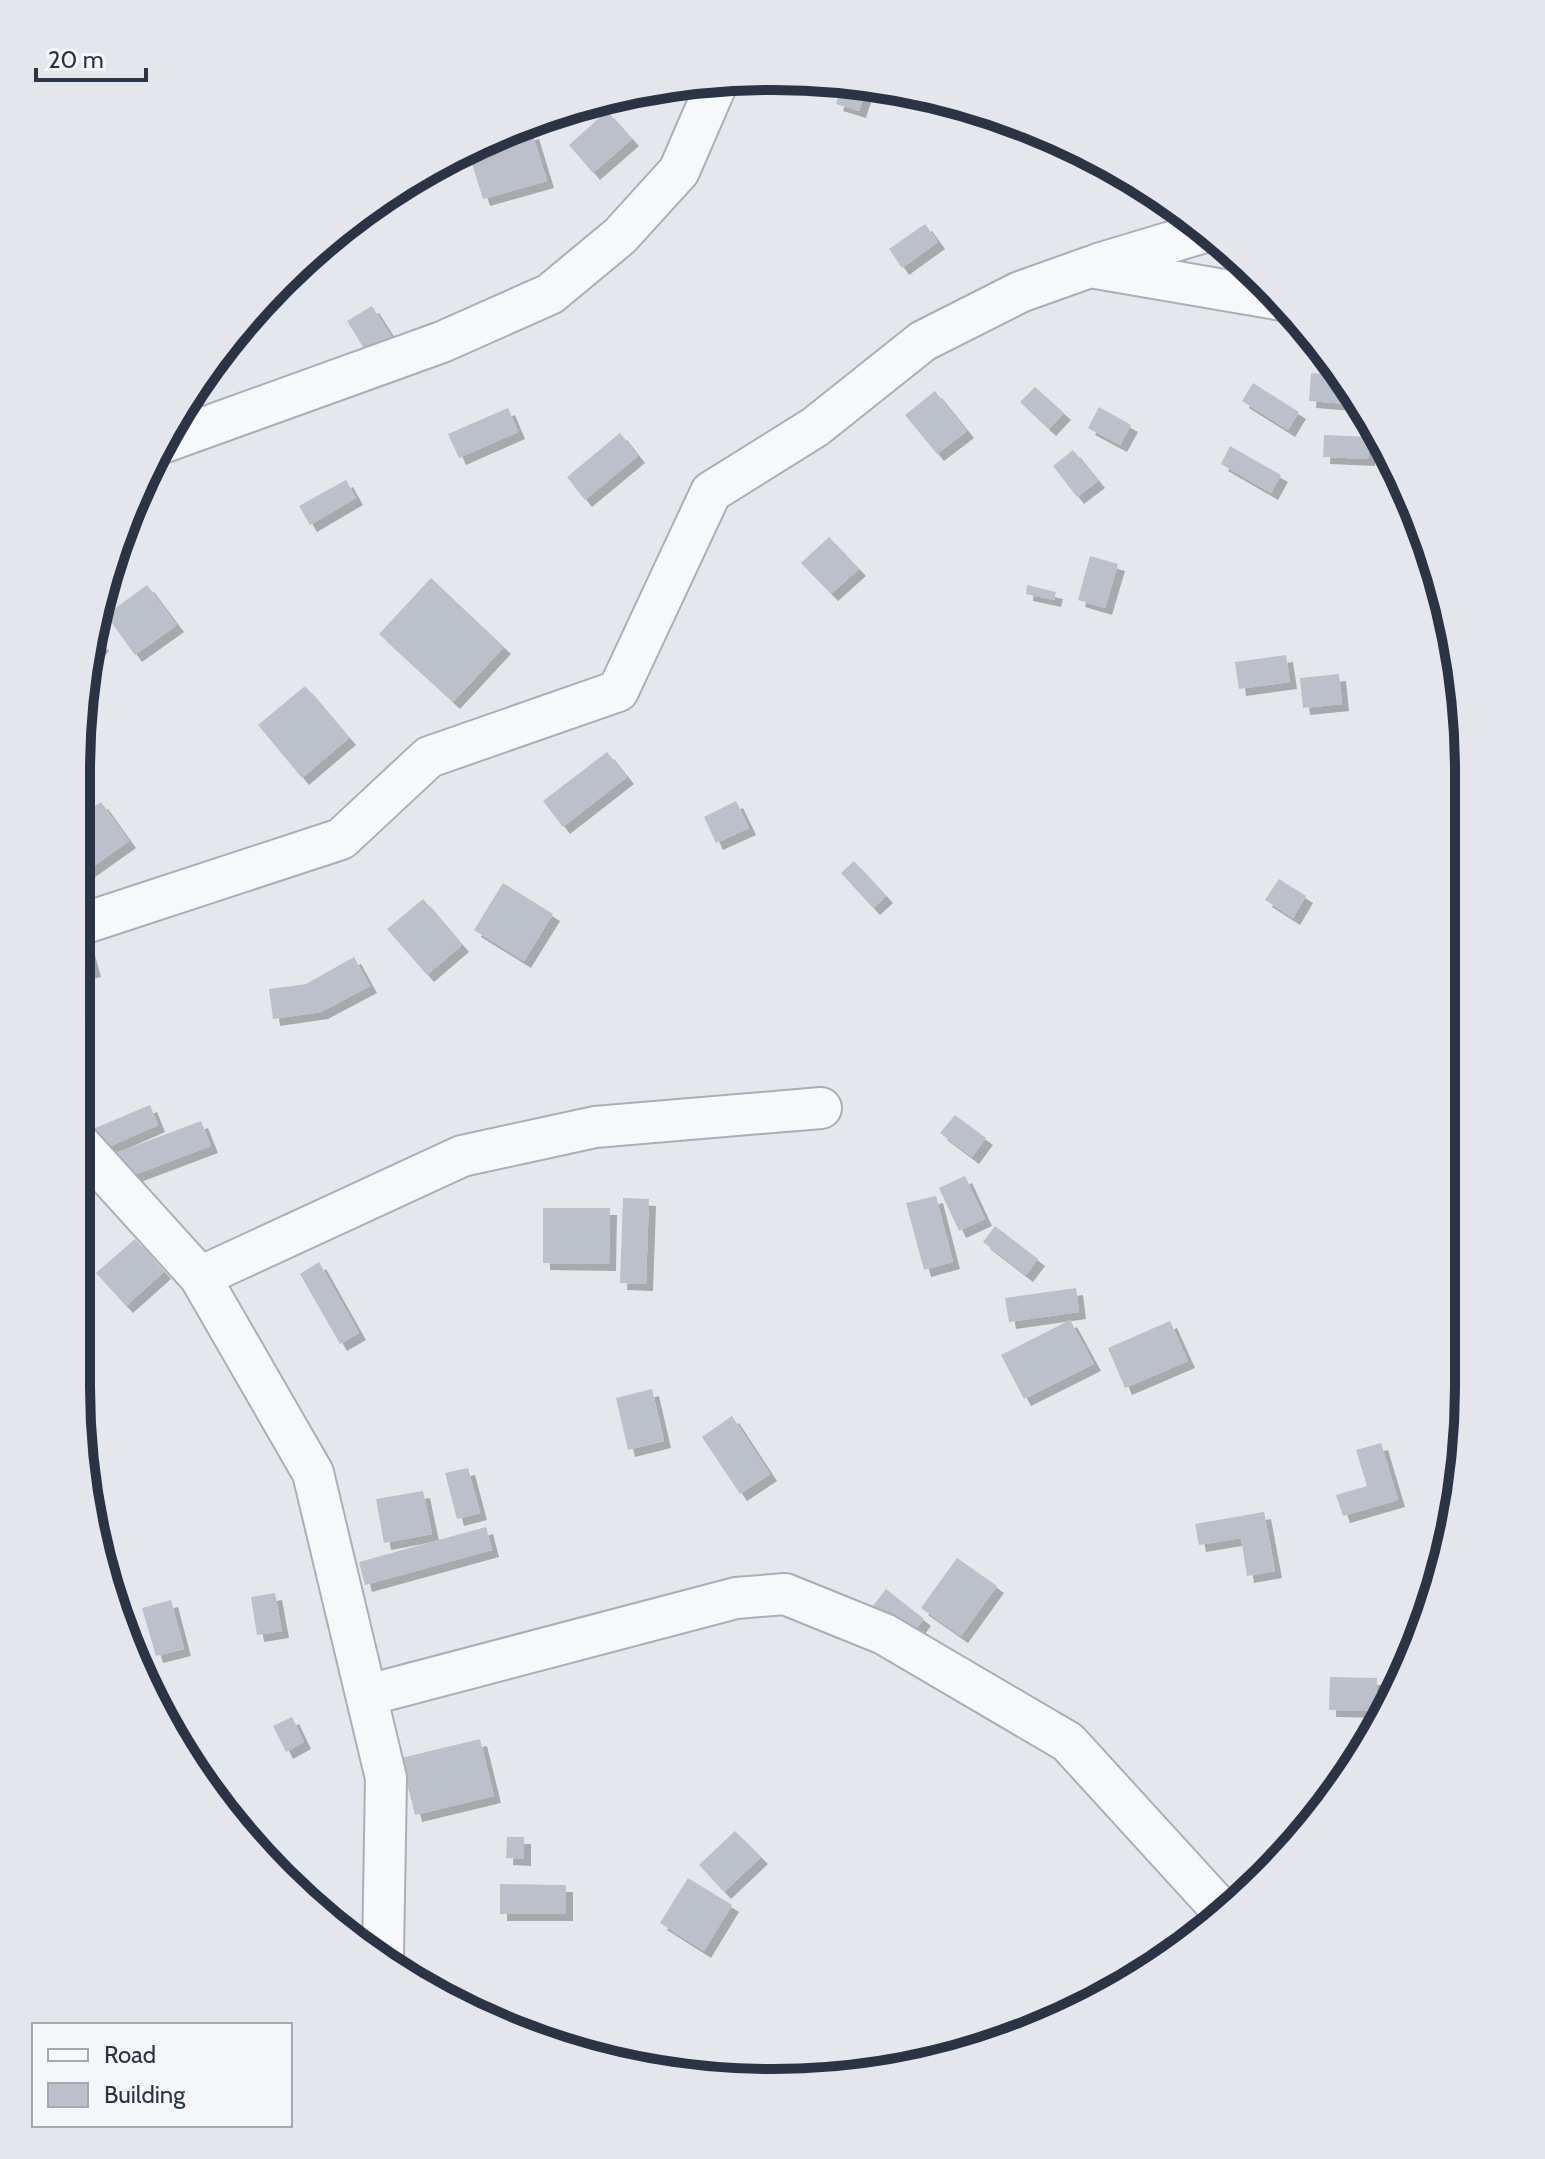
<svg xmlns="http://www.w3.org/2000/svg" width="1545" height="2159" viewBox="0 0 1545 2159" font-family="Cabin,sans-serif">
	<defs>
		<filter id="shadow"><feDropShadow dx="7" dy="7" stdDeviation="0" flood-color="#0004"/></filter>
	</defs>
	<rect width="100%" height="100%" fill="#e4e7ec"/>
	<path fill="#bbc0ca" filter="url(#shadow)" d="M843,82L867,86L859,111L836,104Z
		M607,111L632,139L593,173L569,145Z
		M532,132L547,181L483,199L468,151Z
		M925,224L938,242L902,268L889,249Z
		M372,306L393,339L368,355L347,321Z
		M1311,373L1338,375L1348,391L1347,404L1309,401Z
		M1253,383L1299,412L1288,430L1242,401Z
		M1035,387L1064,413L1049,429L1020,402Z
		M935,391L967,431L937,454L905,415Z
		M1099,407L1131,425L1120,445L1088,428Z
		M508,408L518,432L459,458L448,434Z
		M620,433L638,456L585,500L567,477Z
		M1324,435L1369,437L1368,459L1323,457Z
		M1230,446L1281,475L1271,493L1221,464Z
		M1073,450L1098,481L1077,497L1053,466Z
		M346,480L356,498L310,525L299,506Z
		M829,537L859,569L831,594L801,563Z
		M1090,556L1118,564L1105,608L1078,600Z
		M431,578L504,647L453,702L379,634Z
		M147,585L177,625L135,655L106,615Z
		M1027,585L1056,592L1054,600L1026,594Z
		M90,634L102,644L87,662L89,636Z
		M1286,655L1290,682L1239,689L1235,662Z
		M1339,674L1342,704L1303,708L1300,678Z
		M305,686L349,738L302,778L258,725Z
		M607,752L627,777L563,827L543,801Z
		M736,801L749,828L716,843L704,817Z
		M101,802L129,841L84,873L76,862V819Z
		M854,861L886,896L873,908L841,873Z
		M1279,879L1306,896L1293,918L1265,900Z
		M503,883L553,914L524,961L474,930Z
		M423,899L462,945L427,975L387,929Z
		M88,948L94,970L76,974V951Z
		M354,957L370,986L321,1012L273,1019L269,989L306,984Z
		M1465,1056V1086L1452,1078Z
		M150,1105L158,1125L102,1150L93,1129Z
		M955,1115L986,1138L972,1157L940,1133Z
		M201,1121L211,1146L126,1178L116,1153Z
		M965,1176L985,1219L959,1231L939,1188Z
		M936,1196L953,1262L924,1270L906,1203Z
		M623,1198L649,1199L646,1284L620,1283Z
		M543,1208H610L609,1264L543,1263Z
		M995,1226L1038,1259L1026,1275L983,1242Z
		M135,1239L164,1272L126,1306L96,1273Z
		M319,1262L359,1333L340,1344L300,1274Z
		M1076,1288L1079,1312L1009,1322L1005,1298Z
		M1070,1320L1094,1364L1024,1399L1001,1355Z
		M1170,1321L1188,1361L1125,1388L1108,1348Z
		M652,1389L664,1441L628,1450L616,1398Z
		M732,1416L770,1474L740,1494L702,1437Z
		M1381,1443L1398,1500L1343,1516L1336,1495L1367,1486L1356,1450Z
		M468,1468L480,1513L457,1519L445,1473Z
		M423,1491L432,1534L384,1543L376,1499Z
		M1264,1512L1275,1571L1247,1576L1241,1538L1199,1545L1195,1524Z
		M486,1527L492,1550L365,1585L359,1562Z
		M957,1558L997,1586L961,1636L921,1608Z
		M886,1589L924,1619L911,1636L873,1606Z
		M275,1593L282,1631L257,1635L251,1597Z
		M171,1600L184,1649L156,1656L142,1608Z
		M1330,1677L1377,1678L1376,1711L1329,1710Z
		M292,1717L304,1742L286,1752L273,1726Z
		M480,1739L494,1796L415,1815L401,1758Z
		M735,1831L761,1857L724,1892L699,1865Z
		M507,1837H524V1859L506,1858Z
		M688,1878L732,1905L704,1951L660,1923Z
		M500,1884L566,1885V1914H500Z"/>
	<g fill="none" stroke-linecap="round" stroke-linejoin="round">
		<defs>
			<path id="minor" d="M1098,264L1208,231
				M162,443L442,342L550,294L620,236L679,171L718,81
				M76,926L341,839L429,757L618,691L711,492L815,427L923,341L1020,292L1090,267L1282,300
				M76,1140L200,1277L313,1473L386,1778L383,1954
				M200,1277L462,1156L595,1127L821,1108
				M368,1695L736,1598L785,1594L884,1634L1068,1742L1225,1914"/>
		</defs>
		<use href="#minor" stroke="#a9aeb7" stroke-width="44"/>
		<use href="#minor" stroke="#f7f8fa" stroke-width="40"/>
	</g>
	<path d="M0 0H1545V2159H0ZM772 90H773A682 682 0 0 1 1455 772V1387A682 682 0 0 1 773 2069H772A682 682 0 0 1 90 1387V772A682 682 0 0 1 772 90Z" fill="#e4e6eb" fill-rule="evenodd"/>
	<path fill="none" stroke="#2b3445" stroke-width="10" d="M772 90H773A682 682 0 0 1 1455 772V1387A682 682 0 0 1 773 2069H772A682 682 0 0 1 90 1387V772A682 682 0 0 1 772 90Z"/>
	<rect x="32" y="2023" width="260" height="104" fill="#f4f6f9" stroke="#a4a8b1" stroke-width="2"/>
	<rect x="48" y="2049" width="40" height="12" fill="#f7f8fa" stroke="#a4a8b1" stroke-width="2"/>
	<text x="104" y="2063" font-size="24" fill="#2b3445">Road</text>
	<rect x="48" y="2083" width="40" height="24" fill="#bbc0ca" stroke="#a4a8b1" stroke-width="2"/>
	<text x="104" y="2103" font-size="24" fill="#2b3445">Building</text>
	<path d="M36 68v12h110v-12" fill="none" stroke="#2b3445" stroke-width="4"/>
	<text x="48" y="68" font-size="24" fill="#2b3445" stroke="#f4f6f9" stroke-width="6" paint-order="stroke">20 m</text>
</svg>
